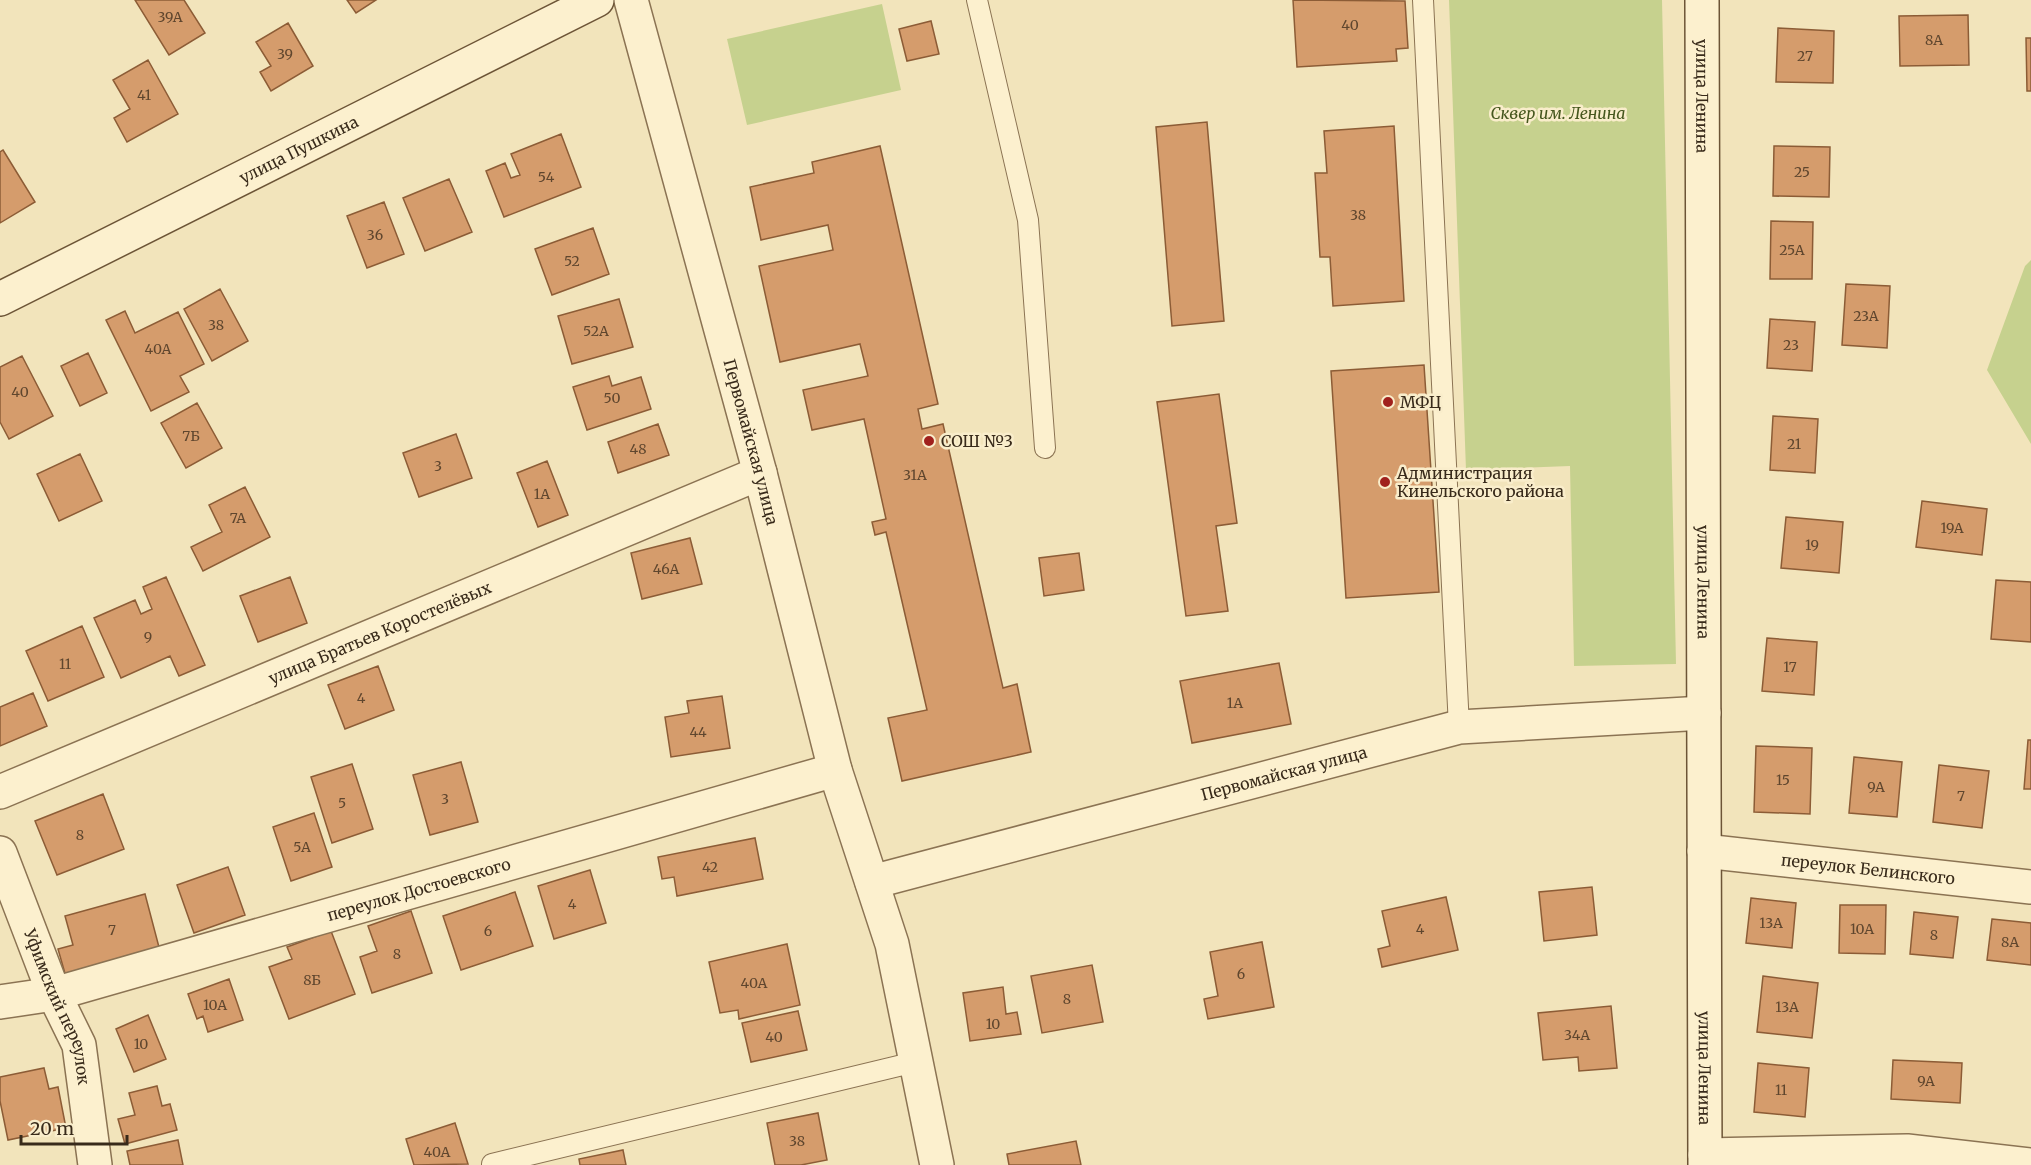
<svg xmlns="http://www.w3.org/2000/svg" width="2031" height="1165" viewBox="0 0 2031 1165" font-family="Merriweather,serif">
	<rect width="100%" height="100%" fill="#f2e4bb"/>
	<path fill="#c6d18e" d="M1449,0H1662L1676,664L1574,666L1570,466L1466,470Z
		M882,4L901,90L747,125L727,39Z
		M2031,260V444L1987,370L2025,266Z"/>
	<path fill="#d59c6c" stroke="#8c5c36" stroke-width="1.5" d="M135,0H184L205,33L169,55Z
		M347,0H376L356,13Z
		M1293,0L1405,1L1408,48L1396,49L1397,61L1297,67Z
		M1968,15L1969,65L1900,66L1899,16Z
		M931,21L939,54L907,61L899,29Z
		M288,23L313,66L271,91L260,72L271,66L256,42Z
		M1778,28L1834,31L1833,83L1776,82Z
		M2026,38H2031V91H2027Z
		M148,60L178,114L127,142L114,118L130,109L113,80Z
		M1207,122L1224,321L1172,326L1156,127Z
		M1394,126L1404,301L1333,306L1330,257H1320L1315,173H1327L1324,131Z
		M561,134L581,187L504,217L486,171L505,163L511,178L520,175L511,154Z
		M880,146L938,404L918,409L922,429L943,424L1003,688L1017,684L1031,752L902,781L888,718L927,710L886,532L875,535L872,522L886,519L864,419L812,430L803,390L868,376L860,344L780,362L759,266L833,250L828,225L761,240L750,187L814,173L812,162Z
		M1774,146L1830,147L1829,197L1773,196Z
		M3,150L35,202L0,223V152Z
		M449,179L472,232L425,251L403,198Z
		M384,202L404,254L367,268L347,216Z
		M1771,221L1813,222L1812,279H1770Z
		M593,228L609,274L552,295L535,249Z
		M1846,284L1890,286L1887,348L1842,345Z
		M220,289L248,341L212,361L184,309Z
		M619,299L633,347L572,364L558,316Z
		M125,311L135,333L178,312L204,364L180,376L189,392L151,411L106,320Z
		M1770,319L1815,322L1812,371L1767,368Z
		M88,353L107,393L80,406L61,366Z
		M22,356L53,416L9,439L0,422V367Z
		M1424,365L1439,592L1346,598L1331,371Z
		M609,376L612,386L641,377L651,409L587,430L573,387Z
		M1219,394L1237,523L1216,526L1228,611L1186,616L1157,402Z
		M197,403L222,448L186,468L161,423Z
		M1773,416L1818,419L1815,473L1770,470Z
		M658,424L669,455L618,473L608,442Z
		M456,434L472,478L419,497L403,453Z
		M80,454L102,501L59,521L37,474Z
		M547,461L568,515L538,527L517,473Z
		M245,487L270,537L203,571L191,547L222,532L209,505Z
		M1922,501L1987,509L1982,555L1916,547Z
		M1786,517L1843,522L1839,573L1781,568Z
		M690,538L702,584L642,599L631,553Z
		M1079,553L1084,590L1044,596L1039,558Z
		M166,577L205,665L179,676L170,656L121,678L94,618L135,600L141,614L152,609L143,587Z
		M290,577L307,623L258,642L240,596Z
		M1996,580L2031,582V642L1991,639Z
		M82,626L104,677L48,701L26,651Z
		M1767,638L1817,642L1814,695L1762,691Z
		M1279,663L1291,724L1192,743L1180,681Z
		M378,666L394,710L345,729L328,685Z
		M33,693L47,726L0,746V707Z
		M722,696L730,748L671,757L665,717L689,713L687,701Z
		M2028,740H2031V789H2024Z
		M1756,746L1812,748L1810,814L1754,812Z
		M1854,757L1902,762L1897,817L1849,813Z
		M461,762L478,822L430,835L413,775Z
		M352,764L373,829L332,843L311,777Z
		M1939,765L1989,771L1982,828L1933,822Z
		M103,794L124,849L57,875L35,821Z
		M314,813L332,867L291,881L273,827Z
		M755,838L763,879L677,896L674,877L662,879L658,857Z
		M228,867L245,915L194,933L177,885Z
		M590,870L606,923L554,939L538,886Z
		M1592,887L1597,935L1544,941L1539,892Z
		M515,892L533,946L461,970L443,916Z
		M145,894L160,951L66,977L58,949L73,945L65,916Z
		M1446,897L1458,950L1382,967L1378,949L1390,946L1382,911Z
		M1751,898L1796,903L1792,948L1746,943Z
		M1840,905H1886L1885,954L1839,953Z
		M411,911L432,973L372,993L360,957L377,951L368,926Z
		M1914,912L1958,917L1953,958L1910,954Z
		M1992,919L2031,923V965L1987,960Z
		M331,931L355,994L289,1019L269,967L292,959L287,947Z
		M1262,942L1274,1007L1208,1019L1204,999L1218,996L1210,952Z
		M787,944L800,1005L739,1019L738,1010L720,1013L709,962Z
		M1092,965L1103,1022L1042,1033L1031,976Z
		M1763,976L1818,983L1812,1038L1757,1032Z
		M229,979L243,1020L208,1032L203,1016L197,1019L188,994Z
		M1003,987L1006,1014L1017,1012L1021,1034L970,1041L963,993Z
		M1611,1006L1617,1068L1579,1071L1578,1057L1543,1060L1538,1013Z
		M798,1011L807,1050L751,1062L742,1023Z
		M148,1015L166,1059L134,1072L116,1029Z
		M1893,1060L1962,1063L1960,1103L1891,1099Z
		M1758,1063L1809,1068L1805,1117L1754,1112Z
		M44,1068L49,1089L58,1087L66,1128L8,1140L0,1101V1077Z
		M157,1086L162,1106L170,1104L177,1130L125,1144L118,1119L135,1115L129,1093Z
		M818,1113L827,1160L801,1165H775L767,1123Z
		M455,1123L468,1164L414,1165L406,1139Z
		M178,1140L183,1165H130L127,1151Z
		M1076,1141L1081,1165H1009L1007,1154Z
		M623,1150L626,1165H580L579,1159Z"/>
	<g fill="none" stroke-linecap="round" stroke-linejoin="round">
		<defs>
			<path id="lane" d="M977,0L1028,220L1045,448
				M1423,0L1459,727
				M492,1164L915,1062"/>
			<g id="street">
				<path id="s1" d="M631,0L760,473L835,770L892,944L937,1165"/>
				<path id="s2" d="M0,792L760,473"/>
				<path id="s3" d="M1704,851L2031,887"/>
				<path id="s4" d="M0,853L54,994L79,1045L95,1165"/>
				<path id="s5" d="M872,882L1459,727L1704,713"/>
				<path id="s6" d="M0,1002L54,994L835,770"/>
				<path d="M1705,1155L1907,1151L2031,1165"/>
			</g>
			<g id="secondary">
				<path id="s7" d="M1702,0L1705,1165"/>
				<path id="s8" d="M0,299L597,0"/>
			</g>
		</defs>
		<use href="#lane" stroke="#8b7353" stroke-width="22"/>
		<use href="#street" stroke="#8b7353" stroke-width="36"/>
		<use href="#secondary" stroke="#6c5436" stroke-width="36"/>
		<use href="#lane" stroke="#fcf0ce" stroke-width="20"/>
		<use href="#street" stroke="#fcf0ce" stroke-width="33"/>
		<use href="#secondary" stroke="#fcf0ce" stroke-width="33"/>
	</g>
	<g fill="#a0211d" stroke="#f9edcb" stroke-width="2">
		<circle cx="1388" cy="402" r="6"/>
		<circle cx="929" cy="441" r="6"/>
		<circle cx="1385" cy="482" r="6"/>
	</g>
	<g text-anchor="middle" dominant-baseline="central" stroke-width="5" stroke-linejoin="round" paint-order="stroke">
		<g font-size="14" fill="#5f462e">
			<text x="170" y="17">39А</text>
			<text x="1350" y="25">40</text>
			<text x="1934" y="40">8А</text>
			<text x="285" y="54">39</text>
			<text x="1805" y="56">27</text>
			<text x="144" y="95">41</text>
			<text x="1802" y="172">25</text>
			<text x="546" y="177">54</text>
			<text x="1358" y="215">38</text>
			<text x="375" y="235">36</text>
			<text x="1792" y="250">25А</text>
			<text x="572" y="261">52</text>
			<text x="1866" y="316">23А</text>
			<text x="216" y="325">38</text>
			<text x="596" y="331">52А</text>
			<text x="1791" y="345">23</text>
			<text x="158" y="349">40А</text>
			<text x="20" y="392">40</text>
			<text x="612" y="398">50</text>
			<text x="191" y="436">7Б</text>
			<text x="1794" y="444">21</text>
			<text x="638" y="449">48</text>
			<text x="438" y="466">3</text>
			<text x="915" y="475">31А</text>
			<text x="542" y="494">1А</text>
			<text x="238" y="518">7А</text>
			<text x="1952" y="528">19А</text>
			<text x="1812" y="545">19</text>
			<text x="666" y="569">46А</text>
			<text x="148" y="637">9</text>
			<text x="65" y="664">11</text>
			<text x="1790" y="667">17</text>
			<text x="361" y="698">4</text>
			<text x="1235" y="703">1А</text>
			<text x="698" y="732">44</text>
			<text x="1783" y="780">15</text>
			<text x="1876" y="787">9А</text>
			<text x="1961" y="796">7</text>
			<text x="445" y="799">3</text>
			<text x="342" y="803">5</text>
			<text x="80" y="835">8</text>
			<text x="302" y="847">5А</text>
			<text x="710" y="867">42</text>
			<text x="572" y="904">4</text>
			<text x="1771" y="923">13А</text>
			<text x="1420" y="929">4</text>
			<text x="1862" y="929">10А</text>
			<text x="112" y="930">7</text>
			<text x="488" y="931">6</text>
			<text x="1934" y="935">8</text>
			<text x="2010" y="942">8А</text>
			<text x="397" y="954">8</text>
			<text x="1241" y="974">6</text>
			<text x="312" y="980">8Б</text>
			<text x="754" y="983">40А</text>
			<text x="1067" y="999">8</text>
			<text x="215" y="1005">10А</text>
			<text x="1787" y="1007">13А</text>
			<text x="993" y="1024">10</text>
			<text x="1577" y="1035">34А</text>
			<text x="774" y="1037">40</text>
			<text x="141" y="1044">10</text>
			<text x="1926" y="1081">9А</text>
			<text x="1781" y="1090">11</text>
			<text x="797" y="1141">38</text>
			<text x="437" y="1152">40А</text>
		</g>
		<g font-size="16" fill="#382a1a" stroke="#f9edcb">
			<text stroke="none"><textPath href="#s7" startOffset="96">улица Ленина</textPath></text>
			<text stroke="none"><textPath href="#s8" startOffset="334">улица Пушкина</textPath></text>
			<text stroke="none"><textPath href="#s1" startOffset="458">Первомайская улица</textPath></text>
			<text stroke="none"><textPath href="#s7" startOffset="582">улица Ленина</textPath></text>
			<text stroke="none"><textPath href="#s2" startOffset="412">улица Братьев Коростелёвых</textPath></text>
			<text stroke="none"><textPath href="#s5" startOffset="426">Первомайская улица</textPath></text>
			<text stroke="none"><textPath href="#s3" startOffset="165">переулок Белинского</textPath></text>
			<text stroke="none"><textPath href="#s6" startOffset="434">переулок Достоевского</textPath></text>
			<text stroke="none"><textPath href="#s4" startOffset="165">Уфимский переулок</textPath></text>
			<text stroke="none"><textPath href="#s7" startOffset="1068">улица Ленина</textPath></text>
		</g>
		<g font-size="16" font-style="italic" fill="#46571e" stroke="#f9edcb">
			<text x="1558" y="113">Сквер им. Ленина</text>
		</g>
		<g font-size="16" fill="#382a1a" stroke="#f9edcb" text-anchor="start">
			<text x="1400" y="402">МФЦ</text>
			<text x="941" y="441">СОШ №3</text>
			<text x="1397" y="473">Администрация<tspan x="1397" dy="18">Кинельского района</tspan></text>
		</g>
	</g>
	<path d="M21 1135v9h106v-9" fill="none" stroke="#382a1a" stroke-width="3"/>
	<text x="30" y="1135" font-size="18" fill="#382a1a" stroke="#f9edcb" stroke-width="4.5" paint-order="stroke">20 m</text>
</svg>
